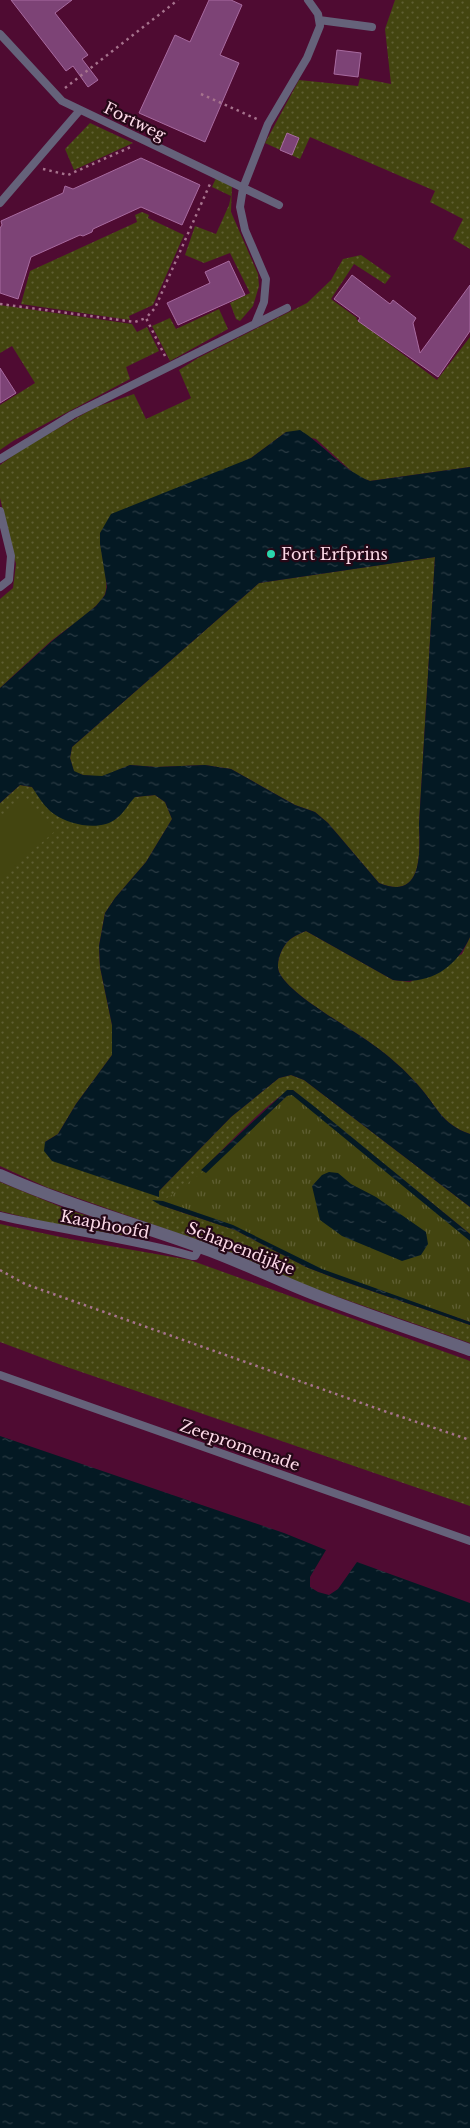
<svg xmlns="http://www.w3.org/2000/svg" width="470" height="2128" viewBox="0 0 470 2128" font-family="'Libre Baskerville',serif">
	<defs>
		<pattern id="grass-dots" width="8" height="8" patternUnits="userSpaceOnUse" patternTransform="scale(1.25)"><rect width="8" height="8" fill="#434510"/><path d="M2 2h.1M6 6h.1" fill="none" stroke="#5f5f33" stroke-width="1.8" stroke-linecap="round"/></pattern>
		<pattern id="park-tufts" width="24" height="20" patternUnits="userSpaceOnUse" patternTransform="scale(1.25)"><rect width="24" height="20" fill="#434510"/><path d="M3 7l-1-3M5 7V3M7 7l1-3M15 17l-1-3M17 17v-4M19 17l1-3" fill="none" stroke="#5f5f33"/></pattern>
		<pattern id="water-ripples" width="26" height="14" patternUnits="userSpaceOnUse" patternTransform="scale(1.25)"><rect width="26" height="14" fill="#041923"/><path d="M2 4q2-2 4 0t4 0M15 11q2-2 4 0t4 0" fill="none" stroke="#2a3a43"/></pattern>
	</defs>
	<rect width="100%" height="100%" fill="#4f0b32"/>
	<path fill="url(#grass-dots)" d="M395,0H470V249L453,239L463,219L430,202L435,191L310,137L300,159L265,143L299,80L358,86L360,78L391,84L385,29Z
		M90,123L133,143L74,170L65,149Z
		M216,178L232,186L231,212L258,274L259,286L253,306L240,321L236,319L230,303L250,293L230,253L204,263L185,255L195,226L216,234L229,205L231,196L212,187Z
		M142,212L149,215L148,218L184,235L153,305L129,316L130,320L21,304L30,271L137,222L135,215Z
		M361,255L391,276L385,284L354,264L331,299L357,318L356,319L437,380L470,337V467L370,481L358,477L316,439L286,432L251,458L100,533C99,550 110,581 105,594C100,607 63,631 51,641C34,656 17,672 0,688V599L13,588L16,564L0,498V465L25,447L96,407L134,394L146,419L191,398L179,370L198,358L307,303L331,280L343,259Z
		M0,305L132,324L137,332L147,327L159,351L126,367L130,379L13,441L0,450V405L35,383L12,346L0,353Z
		M219,309L228,329L170,361L152,326L170,318L176,329Z
		M435,557L419,824C420,853 423,901 379,883L328,823L315,812L295,805L231,769L205,765L156,767L130,765L102,777L83,775L74,772L70,758L72,747L259,583Z
		M20,785L32,787L53,813L116,819L134,797L155,795L165,802L172,819L146,862L115,898L105,913L99,946L100,967L112,1025V1055L76,1104L58,1134L45,1142L159,1196V1191L231,1117L279,1078L291,1075L304,1080L470,1207V1234L293,1090C277,1091 217,1156 202,1170L206,1173L233,1225L160,1205L235,1230L306,1267L337,1279L470,1325V1343L301,1284L223,1249L46,1187L0,1166V803Z
		M306,931L393,980L410,982L462,954L470,937V1134C441,1124 437,1106 418,1085C405,1070 389,1056 372,1044C351,1028 289,995 279,972C275,962 283,943 292,938C296,935 301,933 306,931Z
		M0,1182L66,1209L141,1233L140,1238L52,1224L0,1211Z
		M0,1224L70,1239L190,1260L470,1361V1506L64,1366L0,1342Z"/>
	<path fill="url(#park-tufts)" d="M291,1092L470,1236V1322L326,1272L238,1230L163,1201L214,1164Z"/>
	<path fill="#434510" d="M25,797L55,831L0,879V819Z"/>
	<path fill="url(#water-ripples)" fill-rule="evenodd" d="M300,430C324,445 344,471 370,481L470,467V937C455,969 430,985 393,980L306,931C301,933 296,935 292,938C283,943 275,962 279,972C289,995 351,1028 372,1044C389,1056 405,1070 418,1085C437,1106 441,1124 470,1134V1207L304,1080L291,1075L279,1078L231,1117L159,1191V1197L52,1161L44,1151L45,1142L58,1134L76,1104L112,1055V1025L100,967L99,946L105,913L115,898L146,862L172,819L165,802L155,795L135,797C129,803 124,813 117,818C101,832 70,825 54,814C45,808 38,796 32,787L20,785L0,803V688L52,641L96,606L105,595L107,587L100,544V533L111,514L251,458L286,432ZM435,557L419,824C420,853 423,901 379,883L328,823L315,812L295,805L231,769L205,765L156,767L130,765L102,776L83,775L74,771L70,758L72,747L259,583Z
		M287,1090H293L315,1107L470,1234V1241L292,1095L287,1096L206,1173L201,1170Z
		M329,1172L338,1173L351,1184L376,1197L426,1232L428,1244L421,1255L402,1261L342,1236L320,1220L312,1186L322,1175Z
		M152,1200L163,1201L233,1225L322,1269L470,1322V1325L337,1279L306,1267L235,1230L160,1205Z
		M0,1436L284,1533L326,1550L310,1577V1587L318,1592L329,1595L338,1589L357,1562L470,1603V2128H0Z"/>
	<path fill="#7d4376" stroke="#a86ba0" d="M11,0H72L55,13L88,55L82,59L98,80L88,87L73,66L66,71Z
		M209,0H231L242,5L220,55L239,63L205,142L139,113L175,35L190,42Z
		M337,50L361,53L358,77L334,74Z
		M287,133L299,138L292,155L280,150Z
		M141,158L200,185L182,225L141,207L93,229L92,232L83,236L80,235L31,257L18,299L0,293V228L2,225L1,221L63,193L65,186L73,189Z
		M229,261L245,295L178,325L167,303L210,283L205,272Z
		M352,275L390,304L393,300L416,318L413,323L420,353L470,285V331L438,377L358,321L360,318L334,299Z
		M0,368L16,393L0,403Z"/>
	<g fill="none" stroke-linecap="round" stroke-linejoin="round">
		<path stroke="#a6738d" stroke-width="2.5" stroke-dasharray="2.5 4" stroke-linecap="butt" d="M65,88L178,0
			M201,94L259,120
			M43,169L68,175L133,146
			M0,304L135,322L146,318
			M165,356L146,318L155,308L210,184
			M0,1270L25,1284L384,1411L470,1440"/>
		<path stroke="#65627a" stroke-width="8" d="M319,20L372,27
			M0,34L62,101L279,205
			M0,203L80,110
			M255,324L264,302L266,279L245,230L240,207L243,188L268,124L307,58L320,26L318,14L308,0
			M0,459L72,415L287,308
			M0,511L11,556L9,580L0,587
			M0,1216C63,1231 129,1238 192,1256H195L200,1247
			M0,1375L470,1541"/>
		<path stroke="#65627a" stroke-width="12" d="M0,1175C65,1204 133,1223 200,1247C240,1261 277,1280 316,1295C367,1315 419,1332 470,1350"/>
	</g>
	<circle fill="#2bd5ac" stroke="#250817" stroke-width="2" cx="271" cy="554" r="5"/>
	<g text-anchor="middle" dominant-baseline="central" stroke-width="4.5" stroke-linejoin="round" paint-order="stroke">
		<g font-size="16" fill="#fddae8" stroke="#250817">
			<text transform="translate(135 121) rotate(26)">Fortweg</text>
			<text transform="translate(105 1224) rotate(11)">Kaaphoofd</text>
			<text transform="translate(241 1248) rotate(22)">Schapendijkje</text>
			<text transform="translate(240 1445) rotate(19)">Zeepromenade</text>
		</g>
		<g font-size="16" fill="#fddae8" stroke="#250817" text-anchor="start">
			<text x="281" y="554">Fort Erfprins</text>
		</g>
	</g>
</svg>
